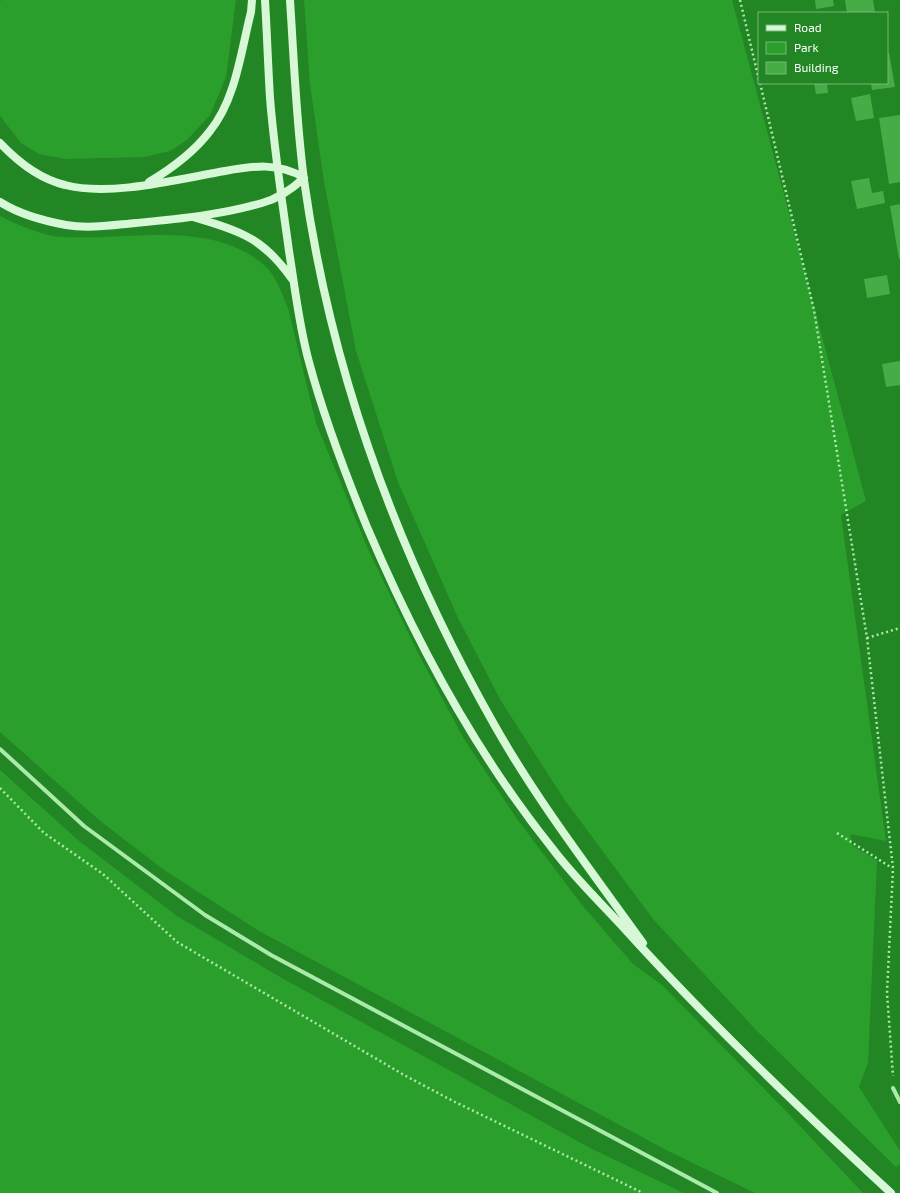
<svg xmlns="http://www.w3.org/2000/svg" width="900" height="1193" viewBox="0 0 900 1193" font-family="'Exo 2',sans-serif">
	<rect width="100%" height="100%" fill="#218623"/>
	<path fill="#2b9f2c" d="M2,0H236L226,77L210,115L187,140L170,151L145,157L65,159L39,154L21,143L0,116V1Z
		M304,0H732L866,501L841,515L886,841L850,834L852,845L877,861L868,1063L859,1087L900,1151V1164L896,1167L756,1030L653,919L564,799L501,701L458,618L398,482L356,351L324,182L310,84Z
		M0,216C16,224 45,237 63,237C128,241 211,218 265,266C276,276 282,294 288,308L316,423L368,549L418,653L464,739L517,819L582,905L633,964L662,985L785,1110L863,1193H755L668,1151L259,931L164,870L99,820L0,732Z
		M0,770L78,840L177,916L280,977L592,1149L684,1193H0Z"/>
	<path fill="#46ad46" d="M815,0H833L834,6L816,9Z
		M845,0H873L875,13H847Z
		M887,53H889L895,87L872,90L871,83H887Z
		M814,83H827L828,93L816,94Z
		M870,94L874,118L856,121L851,98Z
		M900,115V182L889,184L879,118Z
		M869,178L872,193L883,191L885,203L857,209L851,181Z
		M900,204V259H899L890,206Z
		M887,275L890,294L867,298L864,279Z
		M900,361V385L886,387L882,364Z"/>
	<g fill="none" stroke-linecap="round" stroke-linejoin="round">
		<path stroke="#abeaab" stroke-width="2.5" stroke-dasharray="2 3" stroke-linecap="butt" d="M740,0L759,80
			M760,83L814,310L867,638L893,868L887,993L893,1076
			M867,638L900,628
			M0,788L44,833L103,874L177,942L404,1075L453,1101L643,1193
			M837,833L892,868"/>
		<path stroke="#abeaab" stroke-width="4" d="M0,749L84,826L205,915L271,955L717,1193
			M893,1088L900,1102"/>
		<path stroke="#d6f8d7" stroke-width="8" d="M265,0C267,33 268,65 270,98C274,149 282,200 289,251C295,288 299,326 309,362C324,418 345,473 367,527C415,640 475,752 552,848C573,876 599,901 622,926C707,1020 798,1107 891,1193
			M290,0C294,60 296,120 304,180C331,373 399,557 495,726C538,802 592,872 643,943
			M0,143C17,161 40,179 65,185C110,197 179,179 225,171C252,166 280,162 304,178
			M149,182C171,169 194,152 210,131C236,99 241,51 251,12L252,0
			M0,202C19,214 44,221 66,225C89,229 113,225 136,223C178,219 221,215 262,203C277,199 292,189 304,178
			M196,218C241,231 264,239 292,279"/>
	</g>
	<rect x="758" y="12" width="130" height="72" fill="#218623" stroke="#7ab67b"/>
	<rect x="766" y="25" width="20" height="6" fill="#d6f8d7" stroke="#7ab67b"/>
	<text x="794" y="32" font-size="12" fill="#ffffff">Road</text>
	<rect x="766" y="42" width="20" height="12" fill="#2b9f2c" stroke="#7ab67b"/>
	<text x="794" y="52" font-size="12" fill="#ffffff">Park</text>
	<rect x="766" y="62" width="20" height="12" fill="#46ad46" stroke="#7ab67b"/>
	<text x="794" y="72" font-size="12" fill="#ffffff">Building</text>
</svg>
